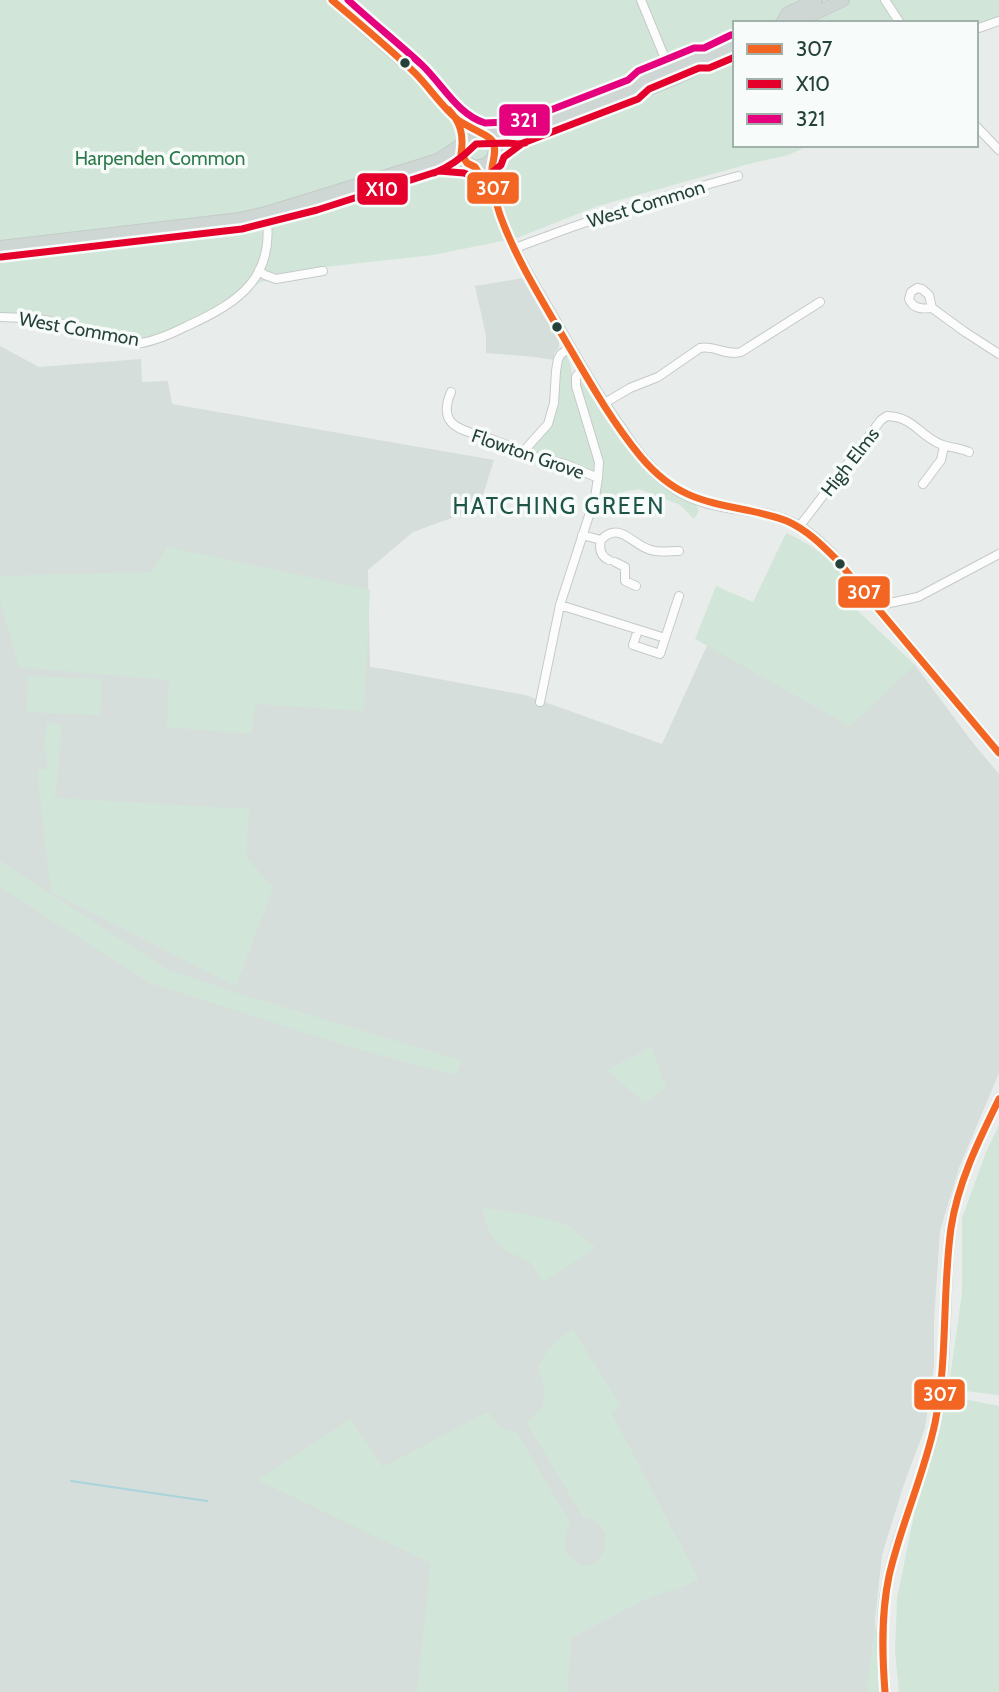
<svg xmlns="http://www.w3.org/2000/svg" width="999" height="1692" viewBox="0 0 999 1692" font-family="Cabin,sans-serif">
	<rect width="100%" height="100%" fill="#e8edeb"/>
	<path fill="#d6dedb" d="M523,278L559,340V347L554,354V360L534,357L486,353V336L475,286Z
		M0,346L39,367L141,359L142,382L168,381L172,404L494,460L479,508L413,532L368,570L370,667L385,669L525,695L662,744L726,604L915,665L973,743L999,774V1073L959,1168L940,1231L934,1321V1367L925,1428L904,1484L882,1555L875,1621L882,1692H0Z"/>
	<path fill="#d1e6d8" d="M0,0H999V18L976,26V23H735V145H811L788,155L745,165L598,206L517,238L433,255L315,268L261,282L177,328L149,338L140,339L41,316L0,313Z
		M566,355C573,365 571,376 574,388C580,414 589,439 597,465L596,473L529,454L527,451L551,426L561,359Z
		M581,381C613,427 642,483 696,504L699,511L694,519L680,505L639,489L618,493L616,497L599,493L602,473V463L578,382Z
		M786,533C808,542 831,558 844,579C848,587 848,597 853,606L915,665L850,726L695,639L716,586L753,602Z
		M167,547L370,590L364,711L256,704L251,734L167,727L169,680L19,667L0,600V576L152,572Z
		M28,676L102,679L100,715L27,712Z
		M47,723L62,725L55,798L249,809L246,857L273,888L236,986L51,892L37,770L47,769V754H44Z
		M0,861L168,970L234,992L462,1061L456,1075L357,1049L150,983L0,887Z
		M651,1047L666,1087L645,1103L607,1070Z
		M999,1125V1395L957,1390L952,1394L948,1392L962,1293V1218L986,1152Z
		M482,1208L531,1215L567,1225L596,1248L543,1282L530,1262L504,1250L490,1233Z
		M573,1330L621,1406L611,1412L699,1580L644,1600L571,1638L567,1692H417L431,1563L258,1480L350,1419L383,1467L488,1412L500,1428L516,1431L570,1523C561,1542 563,1556 583,1566L597,1563L605,1549L606,1533L595,1519L583,1517L527,1423L543,1408L544,1386L538,1368C548,1348 554,1341 573,1330Z
		M947,1396L999,1406V1692H899L895,1651L897,1598L916,1505Z
		M875,1621L882,1692H867Z"/>
	<g fill="none" stroke-linecap="round" stroke-linejoin="round">
		<path stroke="#a9d4db" stroke-width="2" d="M71,1481L207,1501"/>
		<defs>
			<path id="street" d="M641,0L671,73
				M885,0L900,23
				M976,29L999,21
				M976,126L999,150
				M515,248C588,220 662,196 738,176
				M259,270L265,275L276,279L323,271
				M932,308C922,309 913,309 909,299L911,292L917,288L922,289L929,295L932,308L965,332L999,354
				M0,317L26,318L45,320L142,343C158,340 173,333 187,326C240,302 276,277 266,213
				M451,392C436,427 463,430 488,438C496,441 505,444 513,448L521,454L565,464L598,478
				M603,404L630,388L658,377L700,348C714,345 726,356 741,352L820,302
				M521,454L548,424L554,403L556,371L558,359L561,354L570,348
				M923,484L941,460L944,446
				M799,527L881,420L887,416C912,417 917,432 936,442C946,448 958,447 969,452
				M582,535L601,540C599,548 600,556 609,560
				M601,540C620,520 633,546 651,550C660,553 670,551 679,551
				M615,562L625,567V581L636,586
				M560,605L665,638
				M878,609L885,604L918,597L999,554
				M638,630L633,645L660,654L679,596
				M540,702L560,605L595,497L598,478L599,462L576,386V377L582,369"/>
			<path id="secondary" d="M332,0L416,74L458,120L478,133
				M493,158C492,170 491,183 494,195C503,235 530,278 551,314C573,352 594,391 620,427C636,451 652,473 676,489C709,511 752,506 788,521C808,530 823,544 837,560L999,753
				M475,167L492,191
				M885,1692C882,1653 880,1614 889,1576C900,1523 925,1475 935,1423C949,1359 942,1292 951,1227C958,1181 979,1140 999,1099"/>
			<path id="primary" d="M782,23L788,13L816,0
				M795,23L843,0
				M634,89L646,90L674,79L702,66L706,58
				M461,150C464,131 473,134 488,134C500,134 506,131 518,134
				M495,151L518,134L634,89L643,80L697,58H706L735,45
				M438,160L467,163L475,167L486,165L493,158L495,151L493,141L485,134
				M0,247L240,219L266,213L438,160L462,144"/>
		</defs>
		<use href="#street" stroke="#c5cac8" stroke-width="10"/>
		<use href="#secondary" stroke="#c3cbc8" stroke-width="12"/>
		<use href="#primary" stroke="#c3ccc9" stroke-width="14"/>
		<use href="#street" stroke="#fcfcfc" stroke-width="8"/>
		<use href="#secondary" stroke="#fcfcfc" stroke-width="10"/>
		<use href="#primary" stroke="#cfd7d5" stroke-width="12"/>
		<defs>
			<path id="bus-1" d="M332,0C360,24 389,48 415,73C430,88 442,107 458,120C467,127 490,135 493,142C497,150 493,160 492,168C491,185 495,200 500,215C514,254 537,292 558,328C584,372 608,417 641,457C673,495 700,501 746,510C760,513 775,516 787,521C807,530 822,545 837,560L999,753
				M449,110C461,123 464,136 461,154L467,163L475,167L494,196
				M885,1692C882,1653 881,1614 889,1576C901,1524 924,1475 935,1423C948,1359 942,1293 951,1228C958,1182 979,1140 999,1099"/>
			<path id="bus-2" d="M434,173C450,167 464,156 476,144L507,143L518,144L525,143
				M1,257L242,229L317,210L439,171L464,173L474,177L489,175L501,165L504,157L523,143L638,99L649,89L699,68H709L735,57"/>
			<path id="bus-3" d="M348,0C372,22 398,43 422,65C442,84 458,115 485,123L507,122L517,123L628,80L638,71L694,48H704L731,35"/>
		</defs>
		<use href="#bus-1" stroke="#f7fbf9" stroke-width="12"/>
		<use href="#bus-2" stroke="#f7fbf9" stroke-width="12"/>
		<use href="#bus-3" stroke="#f7fbf9" stroke-width="12"/>
		<use href="#bus-1" stroke="#f26522" stroke-width="7"/>
		<use href="#bus-2" stroke="#e4002b" stroke-width="7"/>
		<use href="#bus-3" stroke="#e5007d" stroke-width="7"/>
	</g>
	<g fill="#24423a" stroke="#f7fbf9" stroke-width="2.5">
		<circle cx="405" cy="63" r="6"/>
		<circle cx="557" cy="327" r="6"/>
		<circle cx="840" cy="564" r="6"/>
	</g>
	<g text-anchor="middle" dominant-baseline="central" stroke-width="7" stroke-linejoin="round" paint-order="stroke">
		<g font-size="19" fill="#2d7a4b" stroke="#f7fbf9">
			<text x="160" y="158">Harpenden Common</text>
		</g>
		<g font-size="19" fill="#24423a" stroke="#f7fbf9">
			<text transform="translate(646 204) rotate(-17)">West Common</text>
			<text transform="translate(79 329) rotate(10)">West Common</text>
			<text transform="translate(528 454) rotate(19)">Flowton Grove</text>
			<text transform="translate(850 462) rotate(-52)">High Elms</text>
		</g>
		<g font-size="23" letter-spacing="2" fill="#1f5548" stroke="#f7fbf9">
			<text x="559" y="506">HATCHING GREEN</text>
		</g>
	</g>
	<g stroke="#f7fbf9" stroke-width="2.5">
		<rect x="498" y="103" width="53" height="34" rx="7" fill="#e5007d"/>
		<rect x="466" y="171" width="54" height="34" rx="7" fill="#f26522"/>
		<rect x="356" y="172" width="53" height="34" rx="7" fill="#e4002b"/>
		<rect x="837" y="575" width="54" height="34" rx="7" fill="#f26522"/>
		<rect x="913" y="1378" width="53" height="33" rx="7" fill="#f26522"/>
	</g>
	<g font-size="19" text-anchor="middle" font-weight="bold" fill="#fff">
		<text x="524" y="127">321</text>
		<text x="493" y="195">307</text>
		<text x="382" y="196">X10</text>
		<text x="864" y="599">307</text>
		<text x="940" y="1401">307</text>
	</g>
	<rect x="733" y="21" width="245" height="126" fill="#f7fbf9" stroke="#a3b1ad" stroke-width="2"/>
	<rect x="747" y="44" width="35" height="10" fill="#f26522" stroke="#a3b1ad" stroke-width="2"/>
	<text x="796" y="56" font-size="21" fill="#24423a">307</text>
	<rect x="747" y="79" width="35" height="10" fill="#e4002b" stroke="#a3b1ad" stroke-width="2"/>
	<text x="796" y="91" font-size="21" fill="#24423a">X10</text>
	<rect x="747" y="114" width="35" height="10" fill="#e5007d" stroke="#a3b1ad" stroke-width="2"/>
	<text x="796" y="126" font-size="21" fill="#24423a">321</text>
</svg>
